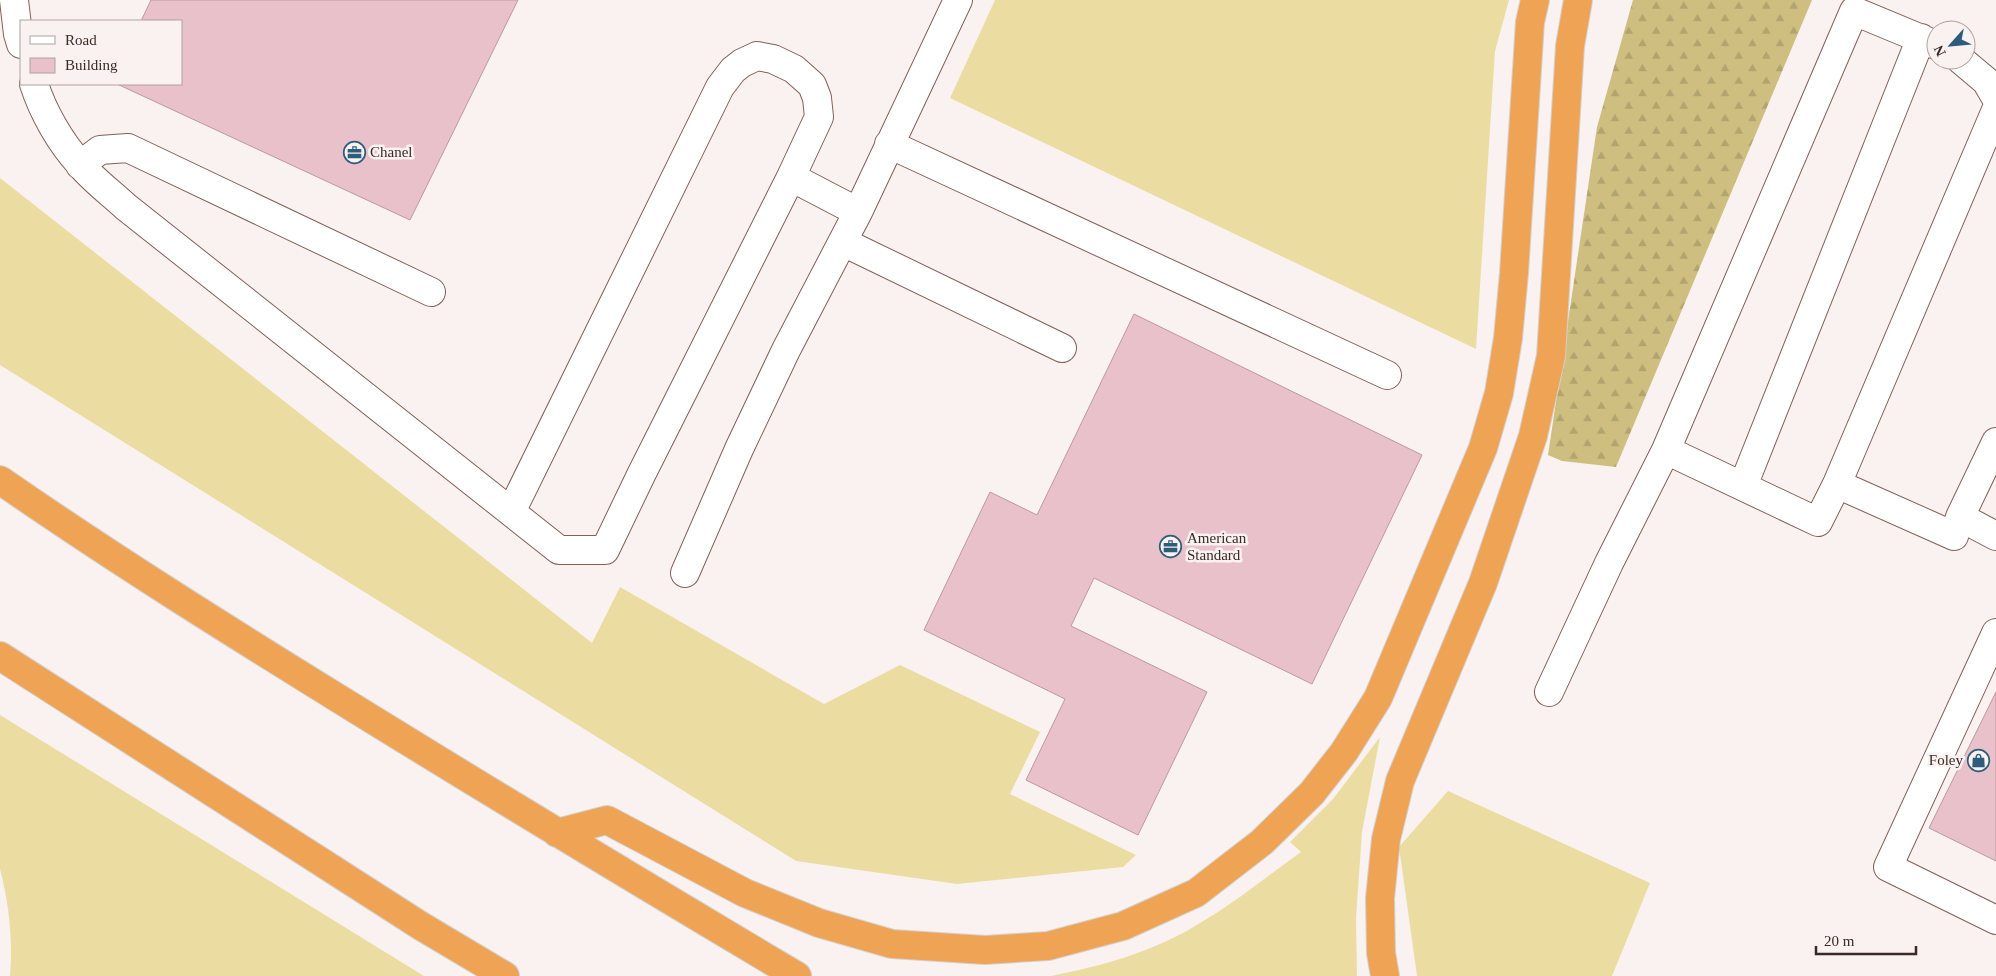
<svg xmlns="http://www.w3.org/2000/svg" width="1996" height="976" viewBox="0 0 1996 976" font-family="'Times New Roman',serif">
	<defs>
		<pattern id="forest-firs" width="22" height="20" patternUnits="userSpaceOnUse" patternTransform="scale(1.25)"><rect width="22" height="20" fill="#cebf80"/><path d="M5 1l3.5 6h-7zM16 11l3.5 6h-7z" fill="#b2a46e"/></pattern>
	</defs>
	<rect width="100%" height="100%" fill="#faf2f0"/>
	<path fill="#ebdda2" d="M995,0H1509L1495,51L1476,349L950,98Z
		M0,178L592,643L620,587L824,704L900,665L1040,732L1010,794L1136,855L1123,867L957,884L796,861L0,365Z
		M0,715L424,976H10C13,941 9,903 0,869Z
		M1380,737L1362,832L1356,918L1357,976H1051C1101,966 1150,953 1195,926C1232,905 1266,877 1301,852L1290,842L1333,799Z
		M1448,791L1650,883L1612,976H1417L1399,847Z"/>
	<path fill="url(#forest-firs)" d="M1633,0H1812L1616,467L1562,461L1548,455L1597,127Z"/>
	<path fill="#e9c1ca" stroke="#bd97a0" d="M151,0H518L410,220L117,84H181V21H141Z
		M1134,314L1422,455L1312,684L1094,578L1071,626L1207,692L1138,835L1026,780L1065,699L924,630L990,492L1037,515Z
		M1996,692V861L1929,828Z"/>
	<g fill="none" stroke-linecap="round" stroke-linejoin="round">
		<defs>
			<path id="minor" d="M14,0L18,34L21,44
				M1961,60L1986,81L1996,98
				M34,84C43,112 60,142 80,164C93,180 111,193 126,207L559,550H605L641,475L791,177L858,212L958,0
				M889,144L1387,375
				M80,165L100,150L128,148L431,292
				M843,242L1062,348
				M1666,450L1854,11L1936,45
				M1837,484L1996,110
				M1743,486L1921,38
				M511,512L720,87L733,70L742,63L757,56L773,59L794,69L812,85L817,98L819,117L791,177
				M1960,517L1996,536
				M685,573L739,449L786,350L858,212
				M1996,633L1888,867L1996,920
				M1549,692L1609,563L1666,450L1818,522L1837,484L1954,536L1960,517L1996,442"/>
			<path id="highway" d="M0,480C114,559 231,632 349,705C498,797 647,887 797,976
				M0,656L421,926L505,976
				M557,833L607,820L745,893L819,923L892,944L985,950L1048,946L1123,926L1196,893L1262,842L1312,793L1344,752L1378,698L1483,448L1499,393L1508,338L1514,273L1530,22L1535,0
				M1385,976L1381,953L1380,898L1386,839L1400,781L1483,583L1533,436L1551,356L1570,46L1578,0"/>
		</defs>
		<use href="#minor" stroke="#826058" stroke-width="30"/>
		<use href="#highway" stroke="#d3d0cf" stroke-width="30"/>
		<use href="#minor" stroke="#fff" stroke-width="28"/>
		<use href="#highway" stroke="#efa455" stroke-width="28"/>
	</g>
	<defs>
		<symbol id="office-ring" viewBox="-11 -11 22 22"><circle r="9.5" fill="#faf2f0" stroke="#2e5d7c" stroke-width="1.5"/><path d="M-6-3h4V-5.5h4V-3h4V5H-6ZM-1-4.5V-3h2v-1.5ZM-6 0V1H6V0Z" fill="#2e5d7c"/></symbol>
		<symbol id="shop-ring" viewBox="-11 -11 22 22"><circle r="9.5" fill="#faf2f0" stroke="#2e5d7c" stroke-width="1.5"/><path d="M-5-2.5h2.3a2.7 3.5 0 0 1 5.4 0H5L5.5 6h-11ZM-1.5-2.5h3a1.5 2.3 0 0 0-3 0Z" fill="#2e5d7c"/></symbol>
	</defs>
	<g fill-rule="evenodd">
		<use href="#office-ring" x="342" y="140" width="25" height="25"/>
		<use href="#office-ring" x="1158" y="534" width="25" height="25"/>
		<use href="#shop-ring" x="1966" y="748" width="25" height="25"/>
	</g>
	<g text-anchor="middle" dominant-baseline="central" stroke-width="5" stroke-linejoin="round" paint-order="stroke">
		<g font-size="15" fill="#392a26" stroke="#faf2f0" text-anchor="start">
			<text x="370" y="152">Chanel</text>
			<text x="1187" y="538">American<tspan x="1187" dy="17">Standard</tspan></text>
			<text x="1963" y="760" text-anchor="end">Foley</text>
		</g>
	</g>
	<rect x="20" y="20" width="162" height="65" fill="#faf2f0" stroke="#ada29f"/>
	<rect x="30" y="36" width="25" height="8" fill="#ffffff" stroke="#ada29f"/>
	<text x="65" y="45" font-size="15" fill="#392a26">Road</text>
	<rect x="30" y="58" width="25" height="15" fill="#e9c1ca" stroke="#ada29f"/>
	<text x="65" y="70" font-size="15" fill="#392a26">Building</text>
	<g transform="translate(1951 45) rotate(243)"><circle r="24" fill="#faf2f0" stroke="#ada29f"/>
	<path d="M0-4L9 19L0 12L-9 19Z" fill="#2e5d7c"/>
	<text y="-8" font-size="14" font-weight="bold" text-anchor="middle" fill="#392a26">N</text>
	</g>
	<path d="M1816 946v8h100v-8" fill="none" stroke="#392a26" stroke-width="2.5"/>
	<text x="1824" y="946" font-size="15" fill="#392a26" stroke="#faf2f0" stroke-width="4" paint-order="stroke">20 m</text>
</svg>
